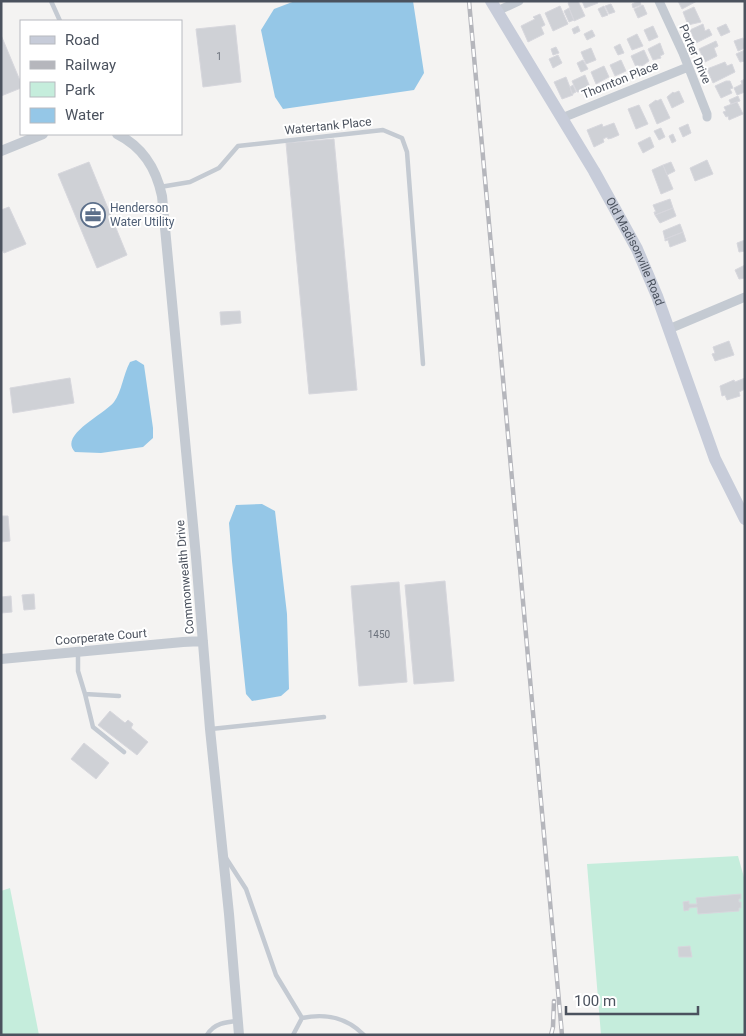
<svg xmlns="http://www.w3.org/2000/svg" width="746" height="1036" viewBox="0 0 746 1036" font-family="Roboto,sans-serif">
	<rect width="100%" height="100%" fill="#f4f3f2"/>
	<path fill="#c5eddc" d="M738,856L745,881V1035H601L587,864Z
		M10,888L39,1035H1V891Z"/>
	<path fill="#95c7e7" d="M295,1H413L424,73L414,90L283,109L275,97L261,30L274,9Z
		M136,360L144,365L153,428V438L143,447L101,453L75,452C58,435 105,414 114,402C122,391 123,375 130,362Z
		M262,504L275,511L287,614L289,689L281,696L252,701L246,694L232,561L229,523L236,505Z"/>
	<path fill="#cfd1d6" stroke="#d7d7dd" d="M571,1H578L585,16L574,21L569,8H570L568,3Z
		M582,1H597L598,3L585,8Z
		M638,1H640L641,5L633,8L632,4Z
		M678,1H697L682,9Z
		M611,4L615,12L609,14L605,6Z
		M643,5L647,14L638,18L634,9Z
		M560,6L568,24L553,31L545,13Z
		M604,6L608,15L602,17L598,9Z
		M694,7L701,22L688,25L683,12Z
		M569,8L574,20L569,22L564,11Z
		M540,14L545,25L541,27L544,34L528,42L521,26L535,19L533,17Z
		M703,24L705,31L709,29L712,35L696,43L690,30Z
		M726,24L730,32L721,36L717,28Z
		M235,25L241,82L203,87L196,29Z
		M578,26L580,31L574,34L572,29Z
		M653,26L658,37L649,41L644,30Z
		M592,30L595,36L587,40L584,34Z
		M637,34L643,46L632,50L627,39Z
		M1,35L21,83V88L1,96Z
		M743,38L745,48L738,51L734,41Z
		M716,41L718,46L714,48L717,56L705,62L699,49Z
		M660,43L664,54L660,56L661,58L653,60L648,49Z
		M620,44L624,53L618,55L614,47Z
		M556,47L559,53L553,55L551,49Z
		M591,48L596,60L586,64L581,52Z
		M644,50L649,61L642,66L641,65L636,67L631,56Z
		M745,50V61L740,62L736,54Z
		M558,55L562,63L553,68L549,59Z
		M583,60L588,69L581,72L577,63Z
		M621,60L626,71L615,76L610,65Z
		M725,62L727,66L732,64L735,72L713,83L707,69Z
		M604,66L609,77L596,84L591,72Z
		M585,75L590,87L585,89L586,91L577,92L572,81Z
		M566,77L573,95L562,99L554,82Z
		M745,79V92L737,95L734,88L742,84L741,81Z
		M726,81H730L733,88L730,89L732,93L721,98L715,86Z
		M573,85L576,92L572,94L570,87Z
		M679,91L684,102L672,108L667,97L673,92L674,93Z
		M738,96L740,101L731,104L729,100Z
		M661,99L670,118L657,124L649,105L656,100L657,101Z
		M737,102L743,114L729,120L728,116L726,117L723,112L726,111L724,107Z
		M639,105L648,124L636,129L628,109Z
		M614,123L619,135L612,138L608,139L607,137L603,139L604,142L594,147L587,130L602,124L603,127Z
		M688,124L691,133L683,137L679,128Z
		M661,128L665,137L659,140L654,131Z
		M673,134L676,141L672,143L669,136Z
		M650,137L654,147L643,153L638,143Z
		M334,139L357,390L309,394L286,143Z
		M707,160L713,174L695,181L690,168Z
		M89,162L127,255L97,268L58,174Z
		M671,162L675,171L667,175L663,165Z
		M663,165L673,189L661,194L652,170Z
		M670,199L673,208L655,215L654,212H656L653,205Z
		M9,207L26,244L4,253L1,248V210Z
		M673,208L676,216L660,223L655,215Z
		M680,224L683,232L665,239L663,231Z
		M683,232L686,241L670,247L668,240L665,241V239Z
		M745,240V251L739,252L737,243Z
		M745,265V278L739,279L735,270Z
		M240,311L241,323L221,325L220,312Z
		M729,341L734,355L715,361L712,354L715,353L713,347Z
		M70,378L74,403L13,413L10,388Z
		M745,378V389L739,392L740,396L727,400L725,395L722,396L720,386L734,380L735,382Z
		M1,516H8L10,541L1,542Z
		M445,581L454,681L414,684L405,585Z
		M399,582L407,682L359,686L351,586Z
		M34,594L35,609L24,610L22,595Z
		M11,596L12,612L1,613V597Z
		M110,711L125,723L128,720L133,724L131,728L148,742L137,755L98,725Z
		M84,743L109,763L96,779L71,759Z
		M741,894V899H739V902H741V908H739V911L698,914L697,907L689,908V910L684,911L683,902L689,901V904H697L696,898Z
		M690,946L692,957H679L678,947Z"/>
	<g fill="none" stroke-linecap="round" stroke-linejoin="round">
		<path stroke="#c4cad2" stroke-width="4.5" d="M51,1L60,21
			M160,187L190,182L219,168L238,146L383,130L402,138L407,152L423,364
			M78,653V671L85,694L119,696
			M85,694L93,727L124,752
			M211,729L324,717
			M226,858L246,889L276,975L302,1018L293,1035
			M302,1018C326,1013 346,1017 364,1035
			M207,1035C214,1023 226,1022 238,1021"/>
		<path stroke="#c4cad2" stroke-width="9" d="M659,1L683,53L707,114V117
			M497,11L519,1
			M562,118L688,67
			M669,329L745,297"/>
		<path stroke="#c4cad2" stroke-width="10" d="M117,134C143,147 156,168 162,196L196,557L210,729L229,914L239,1035
			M1,151L43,134
			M1,659L183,642L203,641"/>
		<path stroke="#c7ccd9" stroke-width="12" id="s1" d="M491,1L594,171L637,249L657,296L715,459L745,519"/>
		<defs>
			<path id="rail" d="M469,1L562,1035
				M551,1035L553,1027L554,1001"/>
		</defs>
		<use href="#rail" stroke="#b5b6bc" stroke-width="4.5"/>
		<use href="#rail" stroke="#fff" stroke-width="2.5" stroke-dasharray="8" stroke-linecap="butt"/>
	</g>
	<defs>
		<symbol id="office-ring" viewBox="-11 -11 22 22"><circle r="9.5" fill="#fff" stroke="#5c6f8a" stroke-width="1.5"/><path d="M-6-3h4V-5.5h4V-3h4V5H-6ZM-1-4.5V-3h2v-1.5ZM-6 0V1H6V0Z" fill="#5c6f8a"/></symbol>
	</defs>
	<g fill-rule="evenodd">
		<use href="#office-ring" x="79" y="201" width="28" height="28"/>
	</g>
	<g text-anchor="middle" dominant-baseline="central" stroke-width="4" stroke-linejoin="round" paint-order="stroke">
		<g font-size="10" fill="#6c727c">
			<text x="219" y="56">1</text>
			<text x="379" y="634">1450</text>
		</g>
		<g font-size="12" fill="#4b525e" stroke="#fff">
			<text transform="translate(695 54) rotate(67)">Porter Drive</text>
			<text transform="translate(620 80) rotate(-22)">Thornton Place</text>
			<text transform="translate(328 126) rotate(-6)">Watertank Place</text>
			<text stroke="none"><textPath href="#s1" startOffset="289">Old Madisonville Road</textPath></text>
			<text transform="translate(185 577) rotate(-95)">Commonwealth Drive</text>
			<text transform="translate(101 637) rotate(-5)">Coorperate Court</text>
		</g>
		<g font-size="12" fill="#4e5e75" stroke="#fff" text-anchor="start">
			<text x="110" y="208">Henderson<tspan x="110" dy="14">Water Utility</tspan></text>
		</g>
	</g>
	<rect width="746" height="1036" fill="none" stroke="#4b525e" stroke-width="5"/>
	<rect x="20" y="20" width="162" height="115" fill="#ffffff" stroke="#b7babf"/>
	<rect x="30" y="36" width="25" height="8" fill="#c7ccd9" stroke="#b7babf"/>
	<text x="65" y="45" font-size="15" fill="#4b525e">Road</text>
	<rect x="30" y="61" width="25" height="8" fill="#b5b6bc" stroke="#b7babf"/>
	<text x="65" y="70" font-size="15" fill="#4b525e">Railway</text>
	<rect x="30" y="82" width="25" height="15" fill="#c5eddc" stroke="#b7babf"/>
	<text x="65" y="95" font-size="15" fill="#4b525e">Park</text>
	<rect x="30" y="108" width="25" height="15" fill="#95c7e7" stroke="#b7babf"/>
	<text x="65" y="120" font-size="15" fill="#4b525e">Water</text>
	<path d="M566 1006v8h132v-8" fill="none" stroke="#4b525e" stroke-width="2.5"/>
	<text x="574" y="1006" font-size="15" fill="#4b525e" stroke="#ffffff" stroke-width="4" paint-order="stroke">100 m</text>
</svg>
